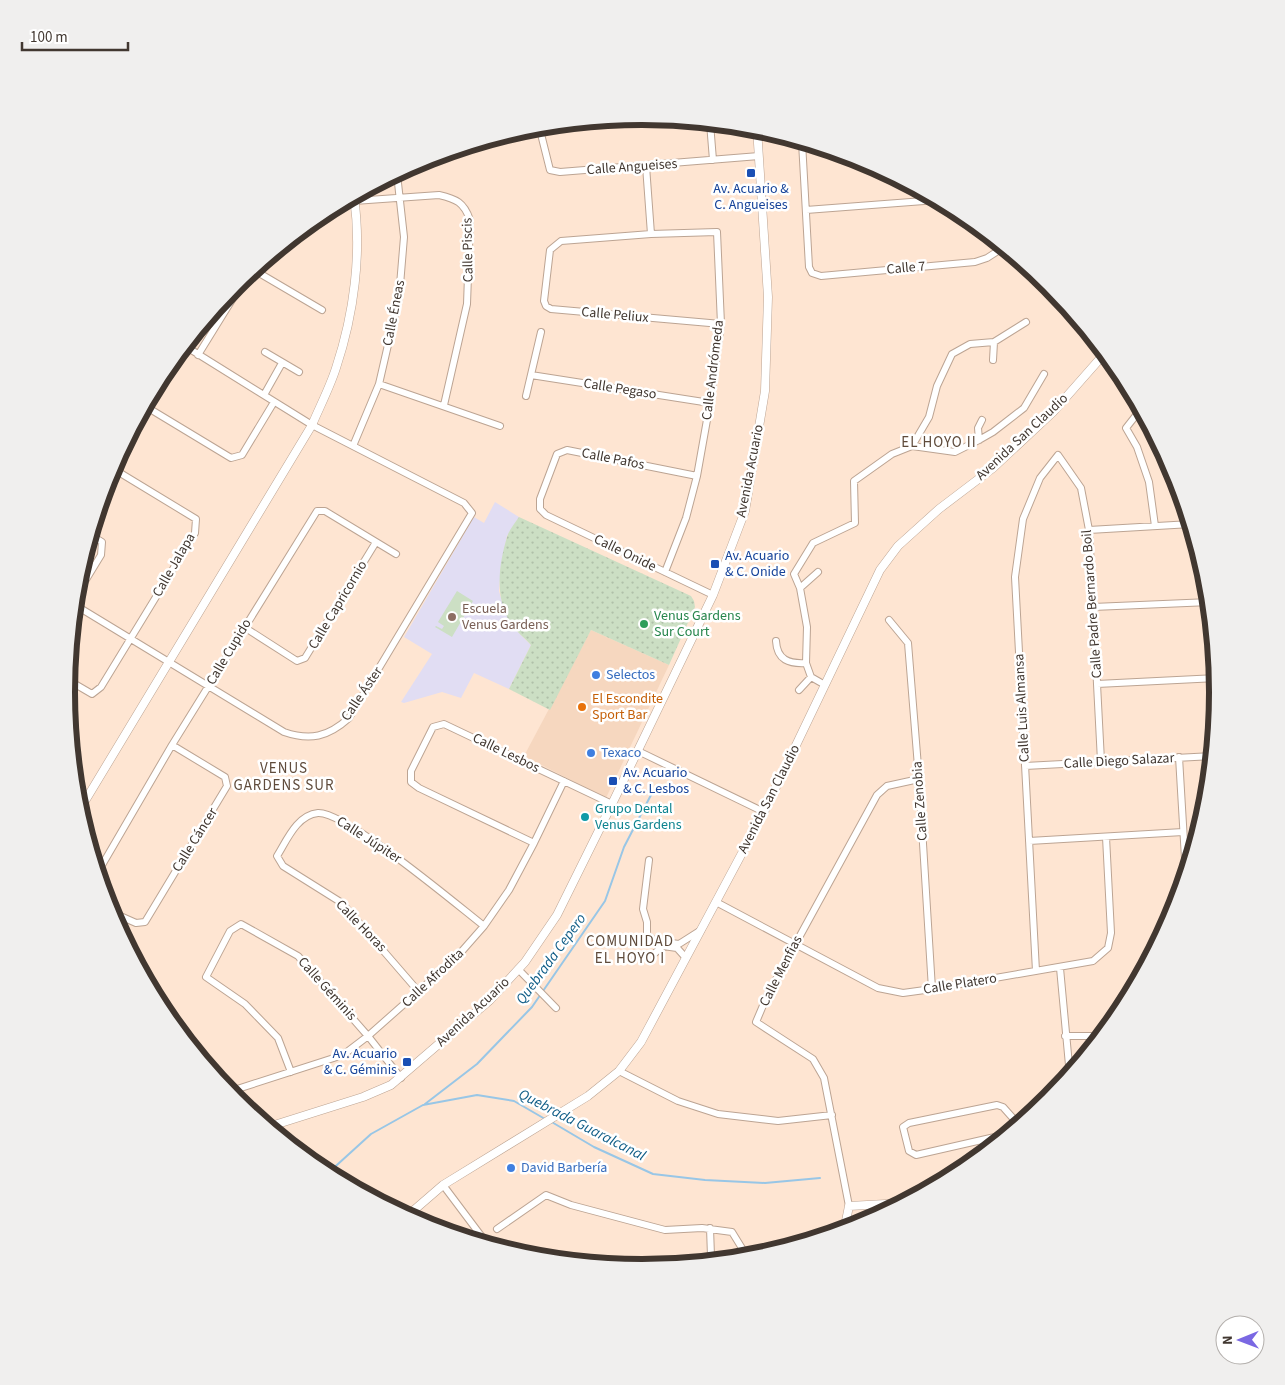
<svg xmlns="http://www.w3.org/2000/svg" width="1285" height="1385" viewBox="0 0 1285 1385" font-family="'Source Sans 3',sans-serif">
	<defs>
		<pattern id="park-dots" width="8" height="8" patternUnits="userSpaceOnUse" patternTransform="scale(1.25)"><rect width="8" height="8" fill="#ccdfc4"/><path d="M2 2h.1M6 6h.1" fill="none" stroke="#b0c0a9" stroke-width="1.8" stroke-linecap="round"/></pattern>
	</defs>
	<rect width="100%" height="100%" fill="#fee5d2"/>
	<path fill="#f6d7bf" d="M591,630L669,665L606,798L524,756Z"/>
	<path fill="#e1ddf3" d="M495,502L519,517L507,536L501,566L499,591L504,609L514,628L531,645L509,689L474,673L461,698L442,692L404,703L401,702L432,654L404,637L474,517L484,523Z"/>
	<path fill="#ccdfc4" d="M457,591L473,601L452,637L435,627L436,626L442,629L444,626L438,622Z"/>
	<path fill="url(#park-dots)" d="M519,517L691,596L694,601L695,607L669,665L591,630L550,710L509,689L531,645C526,639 519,634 514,628C494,602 498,567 507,537C509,530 515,523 519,517Z"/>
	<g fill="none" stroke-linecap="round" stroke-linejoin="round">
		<path stroke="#98c6e6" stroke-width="2" d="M425,1104L477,1064L532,1007L605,901L624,847L652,793
			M550,1121L594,1147L653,1174L705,1180L765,1183L820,1178
			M327,1174L371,1134L423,1105L477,1095L514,1101L545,1119"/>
		<defs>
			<path id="minor" d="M710,123L713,160
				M539,126L550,170L560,172L759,156
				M802,142L809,267L812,273L821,276L975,262L987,258L1004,247
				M646,166L651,234
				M354,201L439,195C456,199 464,202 470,220L467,304L444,405
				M806,210L937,200
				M254,270L322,310
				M1066,308L1068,307
				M265,352L299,372
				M198,355L248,274
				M993,360L994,342L1026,322
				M531,375L710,403
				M379,384L500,426
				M264,395L282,363
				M526,396L541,332
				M145,406L231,458L242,455L274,402
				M1141,409L1126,428L1137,447L1149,482L1155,526
				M979,440L978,428L982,420
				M353,446L379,384L399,297L404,237L397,174
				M912,446L955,452L979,440L993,432L1024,408L1044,374
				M697,476L567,450L557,454L540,499V509L546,515L713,595
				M1089,530L1191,524
				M665,572L686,518L697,476L710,403L721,324L717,232L651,234L561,241L550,250L544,301L546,306L551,309L721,324
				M818,572L800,588L807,627L806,663L811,677L825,685
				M800,588L794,574L813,543L855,523L854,481L892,454L912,446L929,417L937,386L952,354L970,344L994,342
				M76,596L101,555L102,542L91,535
				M75,605L284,732C310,741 328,737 349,718L472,513L464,503L312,425L185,346
				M1093,607L1210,602
				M889,620L908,643L919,779L932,989
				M244,627L297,661L305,658L376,542
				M776,641C777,660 789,664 806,663
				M68,680L92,694L101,687L195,533L196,519L112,468
				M1097,684L1217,678
				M799,690L811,677
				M638,751L764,812
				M1179,757L1186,875
				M1025,766L1213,756
				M1029,841L1183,832
				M534,843L419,788L411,782V771L433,727L444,724L612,804
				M649,860L643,909L647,922V935L655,941L679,944L701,930
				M98,872L172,745L317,511H325L396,554
				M716,902L878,988L903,993L932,989L1093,961L1108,948L1111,933L1106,837
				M109,911L136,923L145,922L227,786L225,777L172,745
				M655,953L663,946L677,948L686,958
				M1060,968L1070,1076
				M518,969L556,1008
				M1036,971L1015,577L1023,519L1040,478L1058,455L1081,488L1089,530L1101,761
				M419,992L342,903L283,866L277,856C287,840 297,815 318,813C347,812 457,905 484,926
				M1065,1036H1103
				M619,1071L678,1101L718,1114L778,1121L832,1115
				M291,1072L278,1038L245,1004L206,977L230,931L241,924L298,956L368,1036L401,1078
				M228,1092L343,1055L368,1036L455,959L484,926L509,890L534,843L564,781
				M1008,1134L916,1155L909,1151L903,1127L909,1123L997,1105L1003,1107L1019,1125
				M443,1185L488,1245
				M849,1206L824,1078L813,1059L756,1022L767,996L877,795L887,786L919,779
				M497,1229L546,1195L571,1205L665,1230L702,1228L732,1232L748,1258
				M709,1262L711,1256L710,1228
				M681,1264L685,1265"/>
			<path id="tertiary" d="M79,811L312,425C320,406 330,387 336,368C354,314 362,253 354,197
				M268,1127L363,1097L391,1085L490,1000L525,962L557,915L612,804L713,595L745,511L765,391L768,297L757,128
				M406,1217L443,1185L588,1096L619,1071L641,1042L764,812L880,570L898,546L939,509L993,468L1053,412L1105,353
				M844,1231L849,1206L904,1203"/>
		</defs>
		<use href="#minor" stroke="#bca493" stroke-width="8"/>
		<use href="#tertiary" stroke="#bca493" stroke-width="9"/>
		<use href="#minor" stroke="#fff" stroke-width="6"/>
		<use href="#tertiary" stroke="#fff" stroke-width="8"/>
	</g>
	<g fill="#1a4fb4" stroke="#fff" stroke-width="2">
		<rect x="746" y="168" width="10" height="10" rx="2.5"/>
		<rect x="710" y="559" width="10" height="10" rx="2.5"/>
		<rect x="608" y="776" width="10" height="10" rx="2.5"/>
		<rect x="402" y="1057" width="10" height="10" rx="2.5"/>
	</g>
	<circle fill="#8d6e63" stroke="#fff" stroke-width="2" cx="452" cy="617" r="5"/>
	<circle fill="#2e9e5b" stroke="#fff" stroke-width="2" cx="644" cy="624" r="5"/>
	<g fill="#3f7fe0" stroke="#fff" stroke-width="2">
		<circle cx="596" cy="675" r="5"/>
		<circle cx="591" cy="753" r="5"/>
		<circle cx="511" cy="1168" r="5"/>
	</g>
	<circle fill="#e8710a" stroke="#fff" stroke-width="2" cx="582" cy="707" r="5"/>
	<circle fill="#0f9aa8" stroke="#fff" stroke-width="2" cx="585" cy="817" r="5"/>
	<g text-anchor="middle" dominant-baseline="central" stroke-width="5" stroke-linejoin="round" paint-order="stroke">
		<g font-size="14" fill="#413730" stroke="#fff">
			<text transform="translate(632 167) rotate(-4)">Calle Angueises</text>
			<text transform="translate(468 250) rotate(-91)">Calle Piscis</text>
			<text transform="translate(906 268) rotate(-5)">Calle 7</text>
			<text transform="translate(394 313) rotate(-79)">Calle Éneas</text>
			<text transform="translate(615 315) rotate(5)">Calle Peliux</text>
			<text transform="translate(713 370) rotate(-83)">Calle Andrómeda</text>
			<text transform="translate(620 389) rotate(9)">Calle Pegaso</text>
			<text transform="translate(1022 437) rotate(-43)">Avenida San Claudio</text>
			<text transform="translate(613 459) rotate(11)">Calle Pafos</text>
			<text transform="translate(750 471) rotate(-79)">Avenida Acuario</text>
			<text transform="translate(625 553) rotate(26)">Calle Onide</text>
			<text transform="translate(174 565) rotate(-60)">Calle Jalapa</text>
			<text transform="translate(1092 604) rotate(-94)">Calle Padre Bernardo Boil</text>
			<text transform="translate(338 605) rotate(-59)">Calle Capricornio</text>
			<text transform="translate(229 652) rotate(-59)">Calle Cupido</text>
			<text transform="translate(362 694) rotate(-56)">Calle Áster</text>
			<text transform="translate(1022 708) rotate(-93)">Calle Luis Almansa</text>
			<text transform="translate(506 753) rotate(26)">Calle Lesbos</text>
			<text transform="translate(1119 761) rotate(-3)">Calle Diego Salazar</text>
			<text transform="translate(769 799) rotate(-63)">Avenida San Claudio</text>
			<text transform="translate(920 801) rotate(-94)">Calle Zenobia</text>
			<text transform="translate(195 840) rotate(-58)">Calle Cáncer</text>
			<text transform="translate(369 840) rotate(33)">Calle Júpiter</text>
			<text transform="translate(361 926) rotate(46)">Calle Horas</text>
			<text transform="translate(781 971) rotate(-63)">Calle Menfias</text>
			<text transform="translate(433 978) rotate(-43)">Calle Afrodita</text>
			<text transform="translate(960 984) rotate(-9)">Calle Platero</text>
			<text transform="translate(327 989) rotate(48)">Calle Géminis</text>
			<text transform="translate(473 1012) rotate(-43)">Avenida Acuario</text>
		</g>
		<g font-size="14" fill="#164399" stroke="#fff" text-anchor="start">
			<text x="751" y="189" text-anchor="middle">Av. Acuario &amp;<tspan x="751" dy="16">C. Angueises</tspan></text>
			<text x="725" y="556">Av. Acuario<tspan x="725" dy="16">&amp; C. Onide</tspan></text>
			<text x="623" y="773">Av. Acuario<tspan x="623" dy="16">&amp; C. Lesbos</tspan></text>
			<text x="397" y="1054" text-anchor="end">Av. Acuario<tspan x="397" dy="16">&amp; C. Géminis</tspan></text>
		</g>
		<g font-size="14" fill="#785e54" stroke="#fff" text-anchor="start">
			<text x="462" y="609">Escuela<tspan x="462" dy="16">Venus Gardens</tspan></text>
		</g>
		<g font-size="14" fill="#27864d" stroke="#fff" text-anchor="start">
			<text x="654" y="616">Venus Gardens<tspan x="654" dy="16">Sur Court</tspan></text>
		</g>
		<g font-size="14" fill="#366cbe" stroke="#fff" text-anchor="start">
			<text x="606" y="675">Selectos</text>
			<text x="601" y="753">Texaco</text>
			<text x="521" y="1168">David Barbería</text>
		</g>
		<g font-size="14" fill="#c56008" stroke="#fff" text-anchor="start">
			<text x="592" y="699">El Escondite<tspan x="592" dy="16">Sport Bar</tspan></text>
		</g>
		<g font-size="14" fill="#0d838f" stroke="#fff" text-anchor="start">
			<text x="595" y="809">Grupo Dental<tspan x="595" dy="16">Venus Gardens</tspan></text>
		</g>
		<g font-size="15" letter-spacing="1" fill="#5f4b3b" stroke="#fff">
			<text x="939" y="442">EL HOYO II</text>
			<text x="284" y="768">VENUS<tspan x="284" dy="17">GARDENS SUR</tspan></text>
			<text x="630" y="941">COMUNIDAD<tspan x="630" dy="17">EL HOYO I</tspan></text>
		</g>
		<g font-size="15" font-style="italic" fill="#0e5c86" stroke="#fff">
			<text transform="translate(551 959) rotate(-54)">Quebrada Cepero</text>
			<text transform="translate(582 1125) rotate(27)">Quebrada Guaralcanal</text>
		</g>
	</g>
	<path d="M0 0H1285V1385H0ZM75 692a567 567 0 1 1 1134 0a567 567 0 1 1-1134 0Z" fill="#f0efee" fill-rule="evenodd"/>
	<path fill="none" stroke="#413730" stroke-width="6" d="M75 692a567 567 0 1 1 1134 0a567 567 0 1 1-1134 0Z"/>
	<g transform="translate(1240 1340) rotate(269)"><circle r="24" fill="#ffffff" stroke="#b3afac"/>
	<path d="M0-4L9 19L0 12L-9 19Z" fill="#7a68e3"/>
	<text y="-8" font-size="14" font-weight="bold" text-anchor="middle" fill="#413730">N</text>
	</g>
	<path d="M22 42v8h106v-8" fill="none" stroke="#413730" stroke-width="2.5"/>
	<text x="30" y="42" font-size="15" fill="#413730" stroke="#ffffff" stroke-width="4" paint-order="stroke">100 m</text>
</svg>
